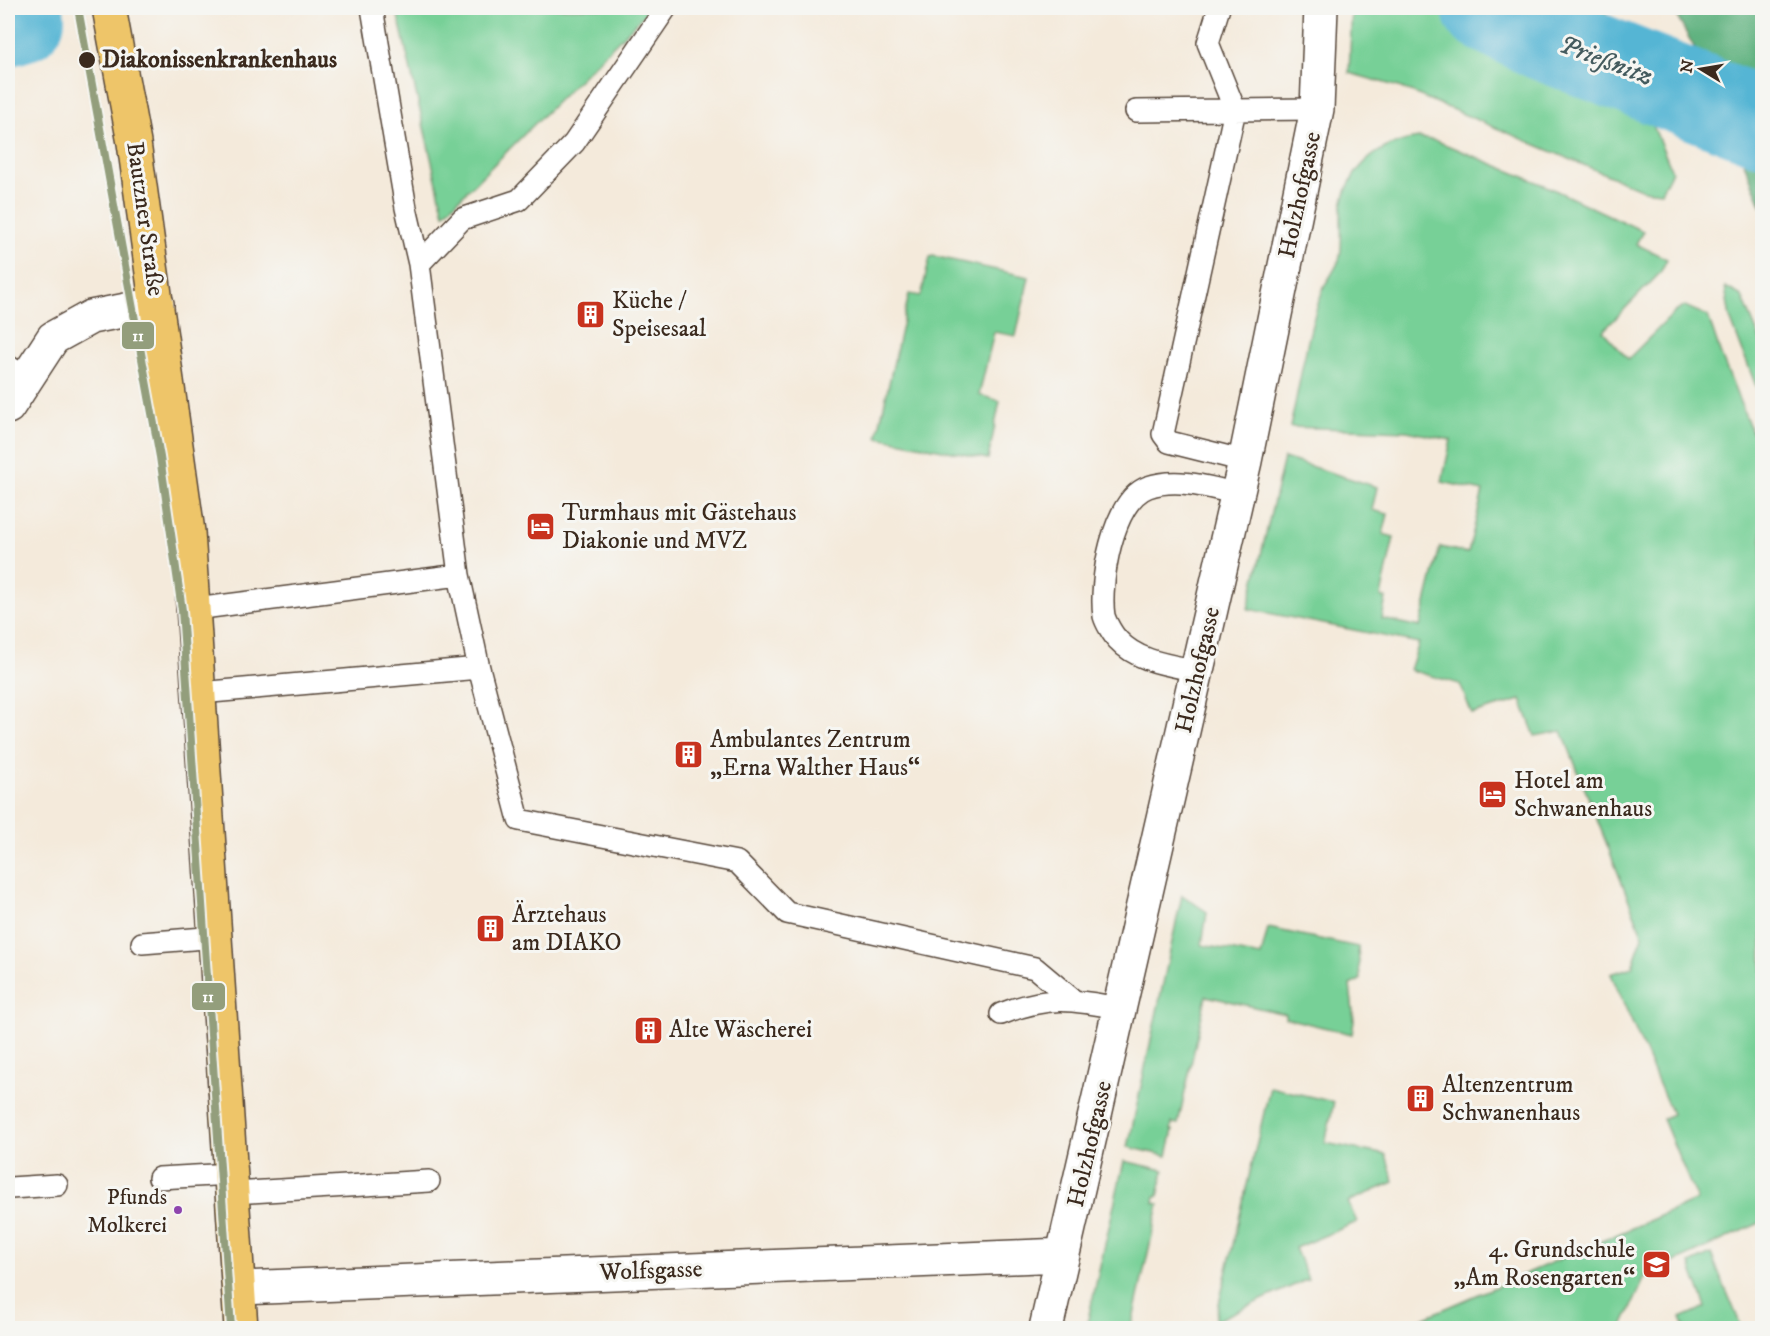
<svg xmlns="http://www.w3.org/2000/svg" width="1770" height="1336" viewBox="0 0 1770 1336" font-family="'IM FELL DW Pica',serif">
	<rect width="100%" height="100%" fill="#f6f6f2"/>
	<filter id="ink" filterUnits="userSpaceOnUse"><feTurbulence type="fractalNoise" baseFrequency=".0167" numOctaves="2"/><feDisplacementMap in="SourceGraphic" scale="12" xChannelSelector="R" yChannelSelector="G"/><feConvolveMatrix kernelMatrix="1 2 1 2 8 2 1 2 1" color-interpolation-filters="sRGB"/></filter>
	<filter id="wash" filterUnits="userSpaceOnUse"><feTurbulence type="fractalNoise" baseFrequency=".008" numOctaves="4" result="noise"/><feDisplacementMap in="SourceGraphic" scale="24" xChannelSelector="R" yChannelSelector="G"/><feGaussianBlur stdDeviation="1.35" result="paint"/><feColorMatrix in="noise" values="0 0 0 0 0 0 0 0 0 0 0 0 0 0 0 0 0 1.4 0 .05"/><feComposite in="paint" operator="in"/></filter>
	<g filter="url(#wash)">
		<rect width="100%" height="100%" fill="#f4eadb"/>
		<path fill="#77d097" stroke="#597d5a" stroke-width="1.5" d="M400,8H651L444,214L397,11Z
			M1352,8H1604L1672,171L1661,192L1643,190L1399,87L1349,73Z
			M1419,138L1437,141L1544,185L1643,231L1636,244L1667,259L1660,273L1603,331L1628,359L1675,312L1685,306L1708,316L1721,355L1762,457V1222L1646,1275L1622,1328H1400L1697,1200L1663,1119L1672,1114L1611,974L1632,967L1643,936L1562,731L1535,736L1521,700L1472,714L1460,684L1410,670L1419,643L1248,609L1284,458L1377,487L1372,510L1388,514L1383,534L1394,537L1381,596L1386,598L1382,619L1420,627L1440,547L1468,553L1483,491L1442,482L1451,440L1407,431L1290,427C1300,384 1307,333 1322,292C1326,281 1335,271 1339,260C1344,246 1339,221 1342,205C1351,165 1380,143 1419,138Z
			M933,256L1029,277L1016,336L994,332L979,395L1000,401L988,459L877,437L909,294L921,296L930,257Z
			M1725,287L1742,296L1762,344V402L1730,318Z
			M1182,895L1207,912L1202,945L1261,956L1268,928L1358,947L1360,980L1350,985L1354,1021L1352,1034L1285,1018V1014L1206,996L1178,1124L1172,1123L1171,1130H1173L1167,1156L1128,1147Z
			M1270,1087L1334,1102L1325,1143L1386,1155L1394,1182L1348,1202L1357,1222L1295,1248L1308,1279L1215,1321Z
			M1124,1161L1164,1170L1158,1196H1155L1154,1203L1159,1204L1131,1328H1086Z
			M1711,1254L1742,1328H1685L1681,1318L1706,1307L1690,1264Z"/>
		<path fill="#61b280" stroke="#4e6e4f" stroke-width="1.5" d="M1672,8H1762V207L1703,63Z"/>
		<g fill="none" stroke-linecap="round" stroke-linejoin="round">
			<path stroke="#55b5d4" stroke-width="88" d="M1486,8L1542,36L1762,122
				M8,22L21,18"/>
		</g>
	</g>
	<g filter="url(#ink)">
		<g fill="none" stroke-linecap="round" stroke-linejoin="round">
			<defs>
				<path id="service" d="M372,8L406,208L419,264L459,575L479,668L519,820L737,862L787,913L1035,968L1072,999
					M1219,8L1208,43L1235,110L1163,434L1169,442L1245,461
					M1136,111L1317,109
					M419,264L462,219L519,200L574,143L666,8
					M8,366L26,378
					M195,609L459,575
					M1198,671C1170,665 1138,662 1118,640C1113,635 1106,623 1104,616C1099,584 1112,500 1148,487C1177,477 1208,487 1238,494
					M200,693L479,668
					M142,943L217,937
					M1001,1014C1048,995 1073,999 1121,1009
					M159,1178L231,1174
					M10,1188L57,1185
					M233,1193L429,1181"/>
				<path id="minor" d="M8,407L53,338L91,317L157,304
					M239,1288L1063,1255
					M1046,1328L1245,461L1317,109L1321,8"/>
				<path id="primary" d="M109,8L134,143L188,532L241,1328"/>
			</defs>
			<use href="#service" stroke="#57473a" stroke-width="24"/>
			<use href="#minor" stroke="#57473a" stroke-width="36"/>
			<use href="#primary" stroke="#57473a" stroke-width="36"/>
			<use href="#service" stroke="#fff" stroke-width="21"/>
			<use href="#minor" stroke="#fff" stroke-width="33"/>
			<use href="#primary" stroke="#eec569" stroke-width="33"/>
			<defs>
				<path id="tram-1" d="M78,8L160,457L182,610L231,1328"/>
			</defs>
			<use href="#tram-1" stroke="#f6f6f2" stroke-width="12"/>
			<use href="#tram-1" stroke="#939e7c" stroke-width="8"/>
		</g>
	</g>
	<defs>
		<symbol id="building-square" viewBox="-11 -11 22 22"><rect x="-9" y="-9" width="18" height="18" rx="4" fill="#c8321e" stroke="#f6f6f2"/><path d="M-4-6H4V6H1V3H-1V6H-4ZM-2.5-4.3h1.7v1.8h-1.7ZM.8-4.3h1.7v1.8H.8ZM-2.5-1h1.7V.8h-1.7ZM.8-1h1.7V.8H.8Z" fill="#fff"/></symbol>
		<symbol id="hotel-square" viewBox="-11 -11 22 22"><rect x="-9" y="-9" width="18" height="18" rx="4" fill="#c8321e" stroke="#f6f6f2"/><path d="M-6-4.5h1.5V1H6V5H4.5V3h-9V5H-6ZM-4 0a1.8 1.8 0 1 1 3.6 0ZM.5 0V-2.5h3Q6-2.5 6 0Z" fill="#fff"/></symbol>
		<symbol id="school-square" viewBox="-11 -11 22 22"><rect x="-9" y="-9" width="18" height="18" rx="4" fill="#c8321e" stroke="#f6f6f2"/><path d="M0-5L7-2L0 1L-7-2ZM-4 1L0 2.5L4 1V4Q0 6-4 4Z" fill="#fff"/></symbol>
	</defs>
	<g fill-rule="evenodd">
		<use href="#building-square" x="574" y="298" width="33" height="33"/>
		<use href="#hotel-square" x="524" y="510" width="33" height="33"/>
		<use href="#building-square" x="672" y="738" width="33" height="33"/>
		<use href="#hotel-square" x="1476" y="778" width="33" height="33"/>
		<use href="#building-square" x="474" y="912" width="33" height="33"/>
		<use href="#building-square" x="632" y="1014" width="33" height="33"/>
		<use href="#building-square" x="1404" y="1082" width="33" height="33"/>
		<use href="#school-square" x="1640" y="1248" width="33" height="33"/>
	</g>
	<circle fill="#3b2a1e" stroke="#f6f6f2" stroke-width="2" cx="87" cy="60" r="9"/>
	<circle fill="#8e44ad" stroke="#f6f6f2" stroke-width="2" cx="178" cy="1210" r="5"/>
	<g text-anchor="middle" dominant-baseline="central" stroke-width="6" stroke-linejoin="round" paint-order="stroke">
		<g font-size="22" fill="#3b2a1e" stroke="#f6f6f2" text-anchor="end">
			<text x="167" y="1197">Pfunds<tspan x="167" dy="28">Molkerei</tspan></text>
		</g>
		<g font-size="24" font-weight="bold" fill="#3b2a1e" stroke="#f6f6f2" text-anchor="start">
			<text x="102" y="60">Diakonissenkrankenhaus</text>
		</g>
		<g font-size="24" fill="#3b2a1e" stroke="#f6f6f2">
			<text transform="translate(1300 195) rotate(-78)">Holzhofgasse</text>
			<text transform="translate(145 219) rotate(82)">Bautzner Straße</text>
			<text transform="translate(1198 670) rotate(-77)">Holzhofgasse</text>
			<text transform="translate(1090 1144) rotate(-77)">Holzhofgasse</text>
			<text transform="translate(651 1271) rotate(-2)">Wolfsgasse</text>
		</g>
		<g font-size="24" fill="#3b2a1e" stroke="#f6f6f2" text-anchor="start">
			<text x="612" y="301">Küche /<tspan x="612" dy="28">Speisesaal</tspan></text>
			<text x="562" y="513">Turmhaus mit Gästehaus<tspan x="562" dy="28">Diakonie und MVZ</tspan></text>
			<text x="710" y="740">Ambulantes Zentrum<tspan x="710" dy="28">„Erna Walther Haus“</tspan></text>
			<text x="1514" y="781">Hotel am<tspan x="1514" dy="28">Schwanenhaus</tspan></text>
			<text x="512" y="915">Ärztehaus<tspan x="512" dy="28">am DIAKO</tspan></text>
			<text x="669" y="1030">Alte Wäscherei</text>
			<text x="1442" y="1085">Altenzentrum<tspan x="1442" dy="28">Schwanenhaus</tspan></text>
			<text x="1635" y="1250" text-anchor="end">4. Grundschule<tspan x="1635" dy="28">„Am Rosengarten“</tspan></text>
		</g>
		<g font-size="26" font-style="italic" fill="#445b5e" stroke="#f6f6f2">
			<text transform="translate(1606 61) rotate(21)">Prießnitz</text>
		</g>
	</g>
	<g stroke="#f6f6f2" stroke-width="2">
		<rect x="121" y="321" width="34" height="29" rx="6" fill="#939e7c"/>
		<rect x="191" y="982" width="35" height="29" rx="6" fill="#939e7c"/>
	</g>
	<g font-size="16" text-anchor="middle" font-weight="bold" fill="#fff">
		<text x="138" y="341">11</text>
		<text x="208" y="1002">11</text>
	</g>
	<rect width="1770" height="1336" fill="none" stroke="#f6f6f2" stroke-width="30"/>
	<g transform="translate(1701 69) rotate(281)" stroke="#f6f6f2" stroke-width="4.5" paint-order="stroke">
	<path d="M0-4.5L10 22L0 15L-10 22Z" fill="#3b2a1e"/>
	<text y="-9" font-size="16" font-weight="bold" text-anchor="middle" fill="#3b2a1e">N</text>
	</g>
</svg>
